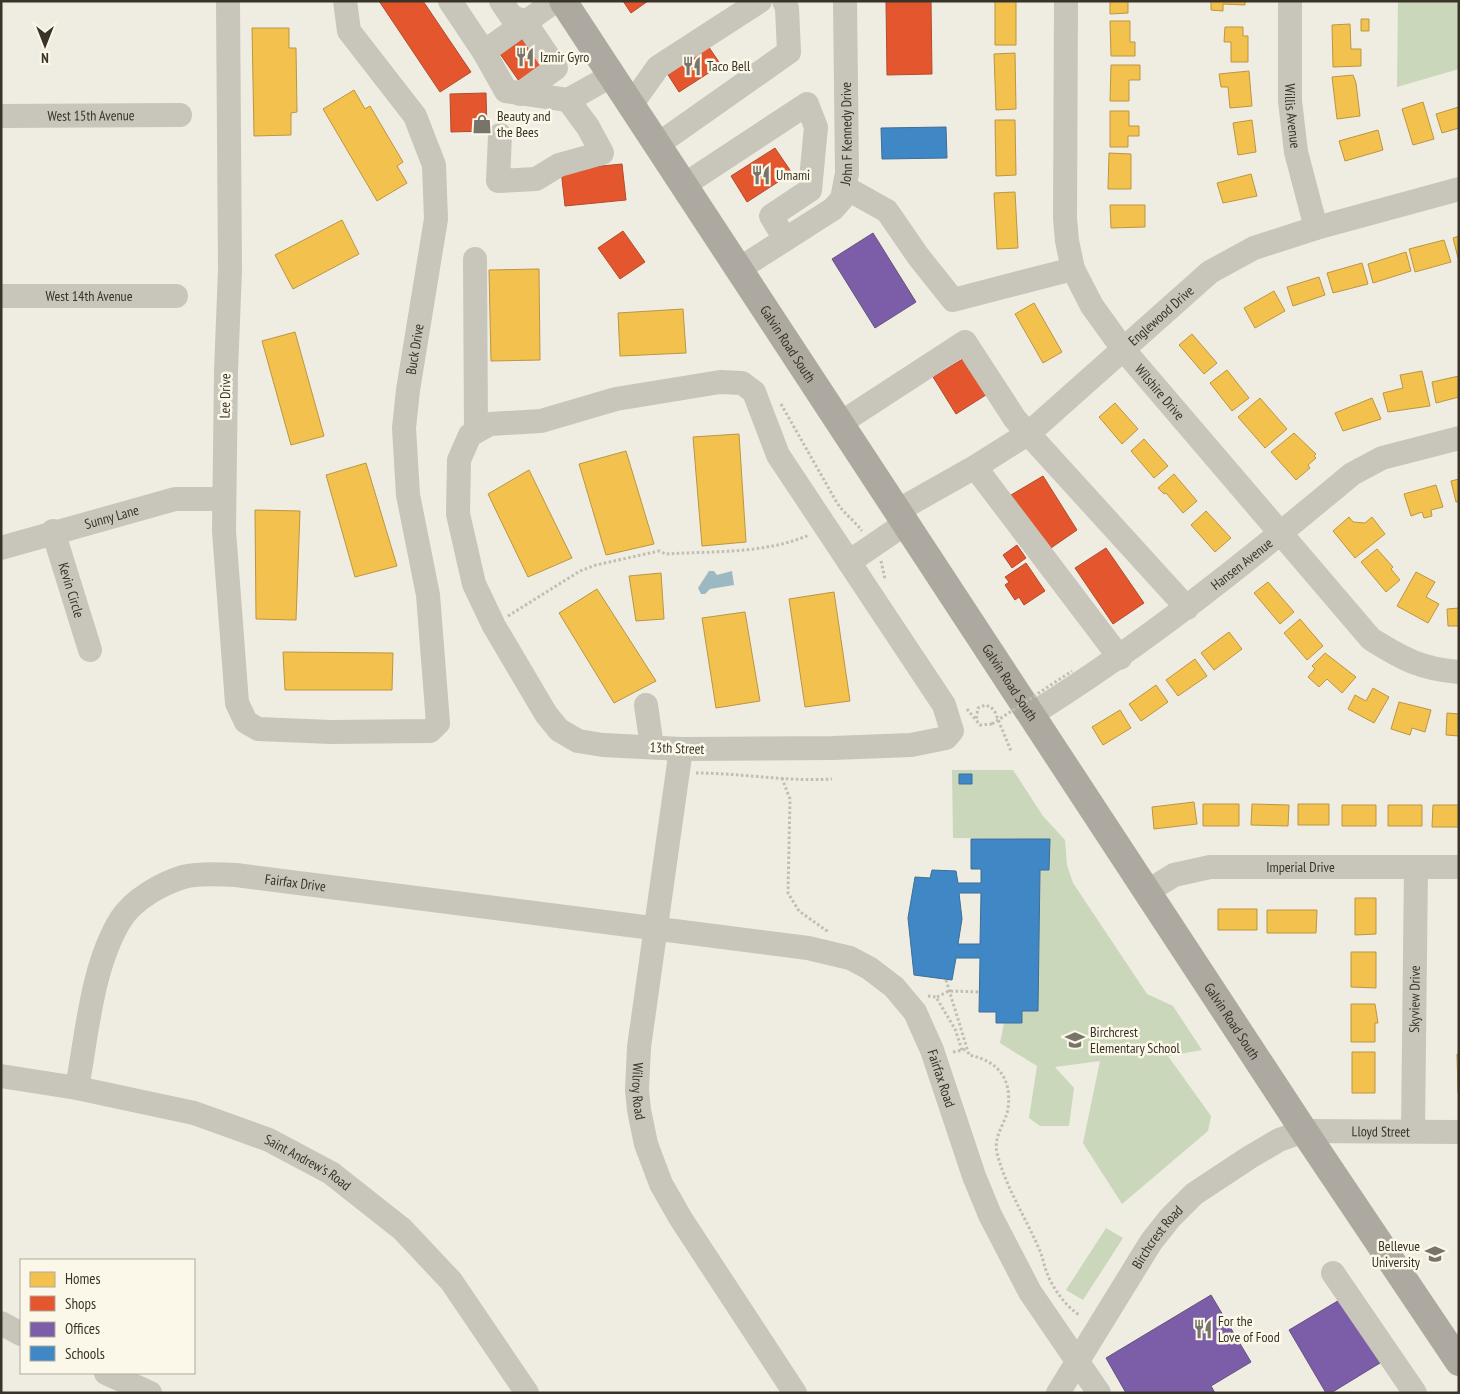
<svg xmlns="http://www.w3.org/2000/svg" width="1460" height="1394" viewBox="0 0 1460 1394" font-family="'PT Sans Narrow',sans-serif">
	<rect width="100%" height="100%" fill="#efece2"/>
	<path fill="#cad7bb" d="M1398,1H1459V69L1397,87Z
		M952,770H1013L1043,816L1065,840L1067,865L1073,883L1147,994L1173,1006L1202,1050L1168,1056L1211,1116L1208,1131L1122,1204L1083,1143L1100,1061L1055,1067L1074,1088L1069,1126H1040L1029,1118L1037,1066L1000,1043L1004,1023H1021L1022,1011H1038L1040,870H1049L1050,839L953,838Z
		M1106,1228L1123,1238L1083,1300L1066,1290Z"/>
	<path fill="#9cb8c2" d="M709,571H714L717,575L732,571L734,585L710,589L705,594H701L698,588Z"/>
	<path fill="#f2c14e" stroke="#bb9643" d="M995,1H1016V45H995Z
		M1110,1H1128V13L1110,14Z
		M1211,1H1245V5L1223,4V11L1211,10Z
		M1361,19H1369V31H1361Z
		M1110,21H1130V42H1135V56H1111Z
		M1350,24L1351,49H1361V66L1333,67L1332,25Z
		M1225,27H1243V36H1248V62H1231V42H1224Z
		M252,28H289V48H296L297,112L291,113V135L254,136Z
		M1015,53L1016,109L996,110L994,54Z
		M1111,65H1140V80H1129V101H1110Z
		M1249,71L1252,106L1230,108L1228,87H1221L1219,74Z
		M1353,75L1356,83L1360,116L1337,119L1332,77Z
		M354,90L365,109L370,106L403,162L397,166L407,183L377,201L323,109Z
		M1423,102L1434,139L1413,145L1402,109Z
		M1459,107V128L1442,133L1436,114Z
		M1110,111H1129V126H1139V136H1128V147H1110Z
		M995,120H1015L1016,175L996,176Z
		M1252,120L1256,152L1238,155L1233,123Z
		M1378,130L1383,150L1345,161L1339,141Z
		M1109,153L1131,154V189H1108Z
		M1251,174L1257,196L1223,203L1217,183Z
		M1015,192L1018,248L997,249L994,193Z
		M1110,205H1145V227L1111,228Z
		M342,220L359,254L293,289L275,255Z
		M1459,236V258H1458L1453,238Z
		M1444,240L1451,262L1415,272L1409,249Z
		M1406,252L1411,271L1373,283L1368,264Z
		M1362,263L1368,284L1333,293L1327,273Z
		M539,269L540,360L491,361L489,270Z
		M1319,277L1325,295L1293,306L1287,287Z
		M1274,291L1285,311L1255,328L1244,308Z
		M1034,303L1062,352L1043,363L1015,314Z
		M683,309L686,353L620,356L618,313Z
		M295,332L324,436L291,445L262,341Z
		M1192,334L1217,363L1204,374L1179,345Z
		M1227,370L1249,398L1232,411L1210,383Z
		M1422,371L1430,406L1388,412L1383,393L1403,388L1400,375Z
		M1459,376V397L1436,403L1432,382Z
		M1260,398L1287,429L1265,448L1238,417Z
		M1372,398L1381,419L1343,431L1335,413Z
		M1115,403L1138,429L1122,444L1099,417Z
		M1294,433L1316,454L1314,456L1316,458L1308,465L1310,468L1296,480L1271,452Z
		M739,434L746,542L702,546L693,437Z
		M1144,439L1168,466L1154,478L1131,451Z
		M626,451L654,544L606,555L579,464Z
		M366,463L397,566L355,577L326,475Z
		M529,470L572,558L528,577L488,494Z
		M1174,474L1197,501L1183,513L1166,493L1164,494L1158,488Z
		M1459,479V502H1456L1451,481Z
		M1436,485L1443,507L1431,510L1432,516L1424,518L1422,512L1411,516L1404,494Z
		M255,510L300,511L296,620L256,619Z
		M1206,511L1231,538L1215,552L1191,525Z
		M1349,517L1353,522L1365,523L1372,517L1385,534L1355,558L1333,531Z
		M1377,549L1393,567L1391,569L1400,580L1386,592L1361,562Z
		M1416,572L1435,582L1426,597L1439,604L1428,623L1397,606Z
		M661,573L664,619L636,621L629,576Z
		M1268,582L1294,612L1280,624L1254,593Z
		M597,589L656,681L614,703L559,613Z
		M834,592L850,701L805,707L789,599Z
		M1459,608V628L1458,626H1448L1447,609Z
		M745,612L760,701L716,708L702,618Z
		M1300,619L1323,646L1307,660L1284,633Z
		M1229,632L1242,649L1214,670L1201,653Z
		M283,652L393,653L392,690H285Z
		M1325,653L1356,677L1342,693L1327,679L1319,687L1308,677L1315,669L1312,666Z
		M1195,659L1207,676L1178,696L1166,680Z
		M1156,685L1168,702L1141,721L1129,704Z
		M1373,688L1389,697L1374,723L1348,709L1355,695L1366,701Z
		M1399,702L1431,710L1425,732L1412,728L1410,735L1391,729Z
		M1120,710L1131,728L1103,745L1092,727Z
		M1447,713L1459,714V736L1446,735Z
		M1194,802L1197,824L1154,829L1152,807Z
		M1203,804H1239V826H1203Z
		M1252,804L1289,805L1288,826L1251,825Z
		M1298,804H1329V825H1298Z
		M1342,805H1376V826H1342Z
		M1388,805H1422V826H1388Z
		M1433,805H1459V827H1432Z
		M1355,898H1376V934L1355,935Z
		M1218,909H1257V930H1218Z
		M1267,910H1317L1316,933H1267Z
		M1351,952H1376V988L1351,987Z
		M1351,1004H1375L1378,1023H1375V1042H1351Z
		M1352,1052H1375V1093H1352Z
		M1457,1054H1459V1093H1458Z"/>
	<path fill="#e4572e" stroke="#b14c2c" d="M379,1H423L471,72L440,92Z
		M623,1H648L631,13Z
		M886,1H931L932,74L887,75Z
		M524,38L543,65L519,81L500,54Z
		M704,40L721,65L679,92L663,67Z
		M486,93L487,131L451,132L450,94Z
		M775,148L792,173L747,202L731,176Z
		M622,164L626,200L565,206L561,170Z
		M623,231L645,262L620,279L598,248Z
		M966,357L989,393L956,414L933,377Z
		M1043,476L1077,530L1048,550L1011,495Z
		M1017,545L1026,558L1012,568L1003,555Z
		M1106,548L1144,603L1113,624L1075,568Z
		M1026,563L1045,591L1024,605L1019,597L1015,600L1005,585L1009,582L1005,577Z"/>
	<path fill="#7b5ea7" stroke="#685181" d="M873,233L916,302L875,328L832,259Z
		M1211,1295L1251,1362L1211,1386L1215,1393H1126L1106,1358Z
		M1341,1299L1380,1363L1331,1393H1326L1289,1330Z"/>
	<path fill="#3f88c5" stroke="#3e6e96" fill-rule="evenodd" d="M946,127L947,158L882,159L881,128Z
		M959,774H972V784H959Z
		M971,839H1050L1049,870H1040L1038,1011H1022V1023H996V1012H979L980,958H956L952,980L914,975L908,918L915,877L930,878L932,870L956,871L958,883H981V869H971ZM959,893H981L980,944H958L962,919Z"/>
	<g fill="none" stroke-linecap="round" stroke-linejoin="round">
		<path stroke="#c1bdb3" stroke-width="3" stroke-dasharray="2.5 2.5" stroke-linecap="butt" d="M781,404L836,501C843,513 854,520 862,531
			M881,561L885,579
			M508,616L580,571L596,565L659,551L666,554C713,551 765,554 809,535
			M967,709L976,720
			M992,724L980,725L976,720L978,708L985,705L991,707L995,712L1011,751
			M696,773C741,773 787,782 832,779
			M782,778L790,799L788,893L799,911L827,931L828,933
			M946,980L969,1055C998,1061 1012,1078 1008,1109C1005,1124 993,1137 997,1153C1006,1188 1026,1218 1040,1251C1043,1258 1044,1266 1047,1273C1053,1289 1065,1305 1079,1315
			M928,996L936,997L955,1029L962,1050
			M937,997L949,991L980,992
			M953,1052L967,1049"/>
		<g stroke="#c8c5bb" stroke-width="24">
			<path id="s1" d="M228,1L230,270L226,371L224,531L237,703L246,722L258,729L331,732L430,731L438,723L428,595L408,495L404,428L408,390L436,219L434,165L415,116L349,31L345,1"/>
			<path d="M450,1L484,52L506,91L568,100"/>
			<path d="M501,1L511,16L525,22L556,68L520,94"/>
			<path id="s2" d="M1066,1L1065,218L1067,241L1073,269L1092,306L1123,349L1371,639C1403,659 1421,669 1459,672"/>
			<path id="s3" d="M1290,1V101L1296,152L1316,228"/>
			<path d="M484,52L555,1"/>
			<path d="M631,105L658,67L760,1"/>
			<path id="s4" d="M1,116L180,115"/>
			<path d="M500,135L498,181L536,179L559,165L602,153L588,127L568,100L611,76"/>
			<path d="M657,145L789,52L787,8L784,1"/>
			<path d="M684,185L807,104L816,127L810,190L771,216L785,239"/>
			<path d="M846,188L887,211L918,256L953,300L1073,269"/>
			<path d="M475,259L476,431"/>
			<path id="s5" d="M739,269L833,209L842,199L847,173L845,1"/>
			<path id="s6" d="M1,296H176"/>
			<path d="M720,382L742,383L754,392L778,455L944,705L952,731L946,738L911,745L833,748L681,749L603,745L578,741L559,730L546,714L494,626L474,584L458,514L459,460L470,435L490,424L541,421L616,399Z"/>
			<path d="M839,424L965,342L1015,419L1187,608"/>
			<path d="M975,467L1120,658"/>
			<path id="s7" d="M897,511L975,467L1029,433L1210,272L1254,248L1316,228L1459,189"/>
			<path id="s8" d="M53,531L90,650"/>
			<path id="s9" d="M1,548L175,499H224"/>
			<path d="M849,562L906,523"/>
			<path d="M646,705L652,747"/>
			<path id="s10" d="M1032,714C1146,643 1249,560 1352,474L1382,458L1459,438"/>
			<path id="s11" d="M681,749L639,1047L637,1090L639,1110L646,1144L661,1184L681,1219L795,1393"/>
			<path id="s12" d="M1148,891L1174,875L1210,867H1459"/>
			<path id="s13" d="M1,1076L77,1088L194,1113L269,1140L331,1173L402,1229L451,1281L527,1393"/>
			<path id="s14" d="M77,1088C87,1034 92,965 121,919C134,899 161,884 183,877C199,873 220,874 236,875L808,948L850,958L869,968L894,987L915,1012L932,1050L974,1176L990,1215L1030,1292L1099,1393"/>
			<path id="s15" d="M1413,1131L1416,867"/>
			<path d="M1333,1273L1415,1393"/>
			<path d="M1,1323L21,1334"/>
			<path d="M106,1373L150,1393"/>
			<path id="s16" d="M1058,1393L1151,1242L1170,1218L1194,1194L1250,1157L1279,1140L1304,1131L1459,1132"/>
		</g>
		<path stroke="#ada9a0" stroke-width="28" id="s17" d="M563,1L1304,1131L1459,1362"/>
		<path stroke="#c1bdb3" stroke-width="3" stroke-dasharray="2.5 2.5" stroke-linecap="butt" d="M992,724L1072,671"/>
	</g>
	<defs>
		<symbol id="restaurant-bare" viewBox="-9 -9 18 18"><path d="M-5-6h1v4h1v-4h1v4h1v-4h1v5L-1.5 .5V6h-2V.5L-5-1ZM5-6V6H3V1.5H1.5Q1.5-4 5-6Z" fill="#797469" stroke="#fbf8e9" stroke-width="2.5" paint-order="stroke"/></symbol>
		<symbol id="shop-bare" viewBox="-9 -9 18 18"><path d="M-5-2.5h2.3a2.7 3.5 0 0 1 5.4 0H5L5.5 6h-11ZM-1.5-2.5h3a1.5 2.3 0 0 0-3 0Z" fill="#797469" stroke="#fbf8e9" stroke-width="2.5" paint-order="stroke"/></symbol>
		<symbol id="school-bare" viewBox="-9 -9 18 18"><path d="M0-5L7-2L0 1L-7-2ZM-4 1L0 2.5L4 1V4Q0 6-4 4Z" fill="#797469" stroke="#fbf8e9" stroke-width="2.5" paint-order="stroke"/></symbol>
		<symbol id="university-bare" viewBox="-9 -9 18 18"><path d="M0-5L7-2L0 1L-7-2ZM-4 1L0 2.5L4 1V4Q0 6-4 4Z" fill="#797469" stroke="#fbf8e9" stroke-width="2.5" paint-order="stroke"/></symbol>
	</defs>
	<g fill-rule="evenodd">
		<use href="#restaurant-bare" x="511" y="43" width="28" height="28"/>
		<use href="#restaurant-bare" x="678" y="52" width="28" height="28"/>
		<use href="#shop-bare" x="468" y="110" width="28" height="28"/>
		<use href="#restaurant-bare" x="747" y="161" width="28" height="28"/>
		<use href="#school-bare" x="1061" y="1026" width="28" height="28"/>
		<use href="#university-bare" x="1421" y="1240" width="28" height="28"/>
		<use href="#restaurant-bare" x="1189" y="1315" width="28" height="28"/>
	</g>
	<g text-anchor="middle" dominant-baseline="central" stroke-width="5" stroke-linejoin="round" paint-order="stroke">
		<g font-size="14" fill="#3a3328" stroke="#fbf8e9" text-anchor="start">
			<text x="540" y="57">Izmir Gyro</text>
			<text x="707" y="66">Taco Bell</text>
			<text x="497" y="116">Beauty and<tspan x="497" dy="16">the Bees</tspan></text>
			<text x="776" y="175">Umami</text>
			<text x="1090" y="1032">Birchcrest<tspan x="1090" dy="16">Elementary School</tspan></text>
			<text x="1420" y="1246" text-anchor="end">Bellevue<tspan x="1420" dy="16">University</tspan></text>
			<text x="1218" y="1321">For the<tspan x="1218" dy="16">Love of Food</tspan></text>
		</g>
		<g font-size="14" fill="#3a3328" stroke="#fbf8e9">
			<text stroke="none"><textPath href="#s4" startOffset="90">West 15th Avenue</textPath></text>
			<text stroke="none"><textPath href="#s3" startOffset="115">Willis Avenue</textPath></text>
			<text stroke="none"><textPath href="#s5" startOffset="191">John F Kennedy Drive</textPath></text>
			<text stroke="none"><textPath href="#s6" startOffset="88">West 14th Avenue</textPath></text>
			<text stroke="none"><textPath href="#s7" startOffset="330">Englewood Drive</textPath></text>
			<text stroke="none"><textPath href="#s17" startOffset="410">Galvin Road South</textPath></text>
			<text stroke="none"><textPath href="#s1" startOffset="1298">Buck Drive</textPath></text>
			<text stroke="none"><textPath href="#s2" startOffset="420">Wilshire Drive</textPath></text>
			<text transform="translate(225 396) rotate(-89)">Lee Drive</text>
			<text stroke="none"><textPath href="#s9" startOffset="115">Sunny Lane</textPath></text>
			<text stroke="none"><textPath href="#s10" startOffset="258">Hansen Avenue</textPath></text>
			<text stroke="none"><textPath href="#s8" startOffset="62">Kevin Circle</textPath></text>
			<text stroke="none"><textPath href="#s17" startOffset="815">Galvin Road South</textPath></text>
			<text transform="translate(677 748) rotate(2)">13th Street</text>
			<text stroke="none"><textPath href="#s12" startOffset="158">Imperial Drive</textPath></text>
			<text stroke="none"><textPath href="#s14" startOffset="365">Fairfax Drive</textPath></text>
			<text stroke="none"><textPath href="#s15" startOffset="132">Skyview Drive</textPath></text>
			<text stroke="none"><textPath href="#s17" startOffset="1220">Galvin Road South</textPath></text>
			<text stroke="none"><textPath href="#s14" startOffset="1082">Fairfax Road</textPath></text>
			<text stroke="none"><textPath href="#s11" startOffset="345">Wilroy Road</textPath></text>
			<text stroke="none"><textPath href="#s16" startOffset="446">Lloyd Street</textPath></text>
			<text stroke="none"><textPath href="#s13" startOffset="321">Saint Andrew's Road</textPath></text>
			<text stroke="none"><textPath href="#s16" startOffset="185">Birchcrest Road</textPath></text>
		</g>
	</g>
	<rect width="1460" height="1394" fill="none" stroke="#3a3328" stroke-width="5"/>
	<rect x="20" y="1259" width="175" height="115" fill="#fbf8e9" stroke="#aea99c"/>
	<rect x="30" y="1272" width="25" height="15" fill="#f2c14e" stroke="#aea99c"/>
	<text x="65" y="1284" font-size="15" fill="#3a3328">Homes</text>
	<rect x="30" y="1296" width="25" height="15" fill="#e4572e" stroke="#aea99c"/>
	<text x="65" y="1309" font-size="15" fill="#3a3328">Shops</text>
	<rect x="30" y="1322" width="25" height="15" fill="#7b5ea7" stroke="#aea99c"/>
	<text x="65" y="1334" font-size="15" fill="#3a3328">Offices</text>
	<rect x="30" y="1346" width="25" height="15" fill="#3f88c5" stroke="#aea99c"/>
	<text x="65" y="1359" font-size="15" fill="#3a3328">Schools</text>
	<g transform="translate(45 45) rotate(180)" stroke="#fbf8e9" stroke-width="4" paint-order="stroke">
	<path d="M0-4L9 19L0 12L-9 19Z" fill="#3a3328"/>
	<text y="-8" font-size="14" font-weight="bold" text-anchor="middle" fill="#3a3328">N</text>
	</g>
</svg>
